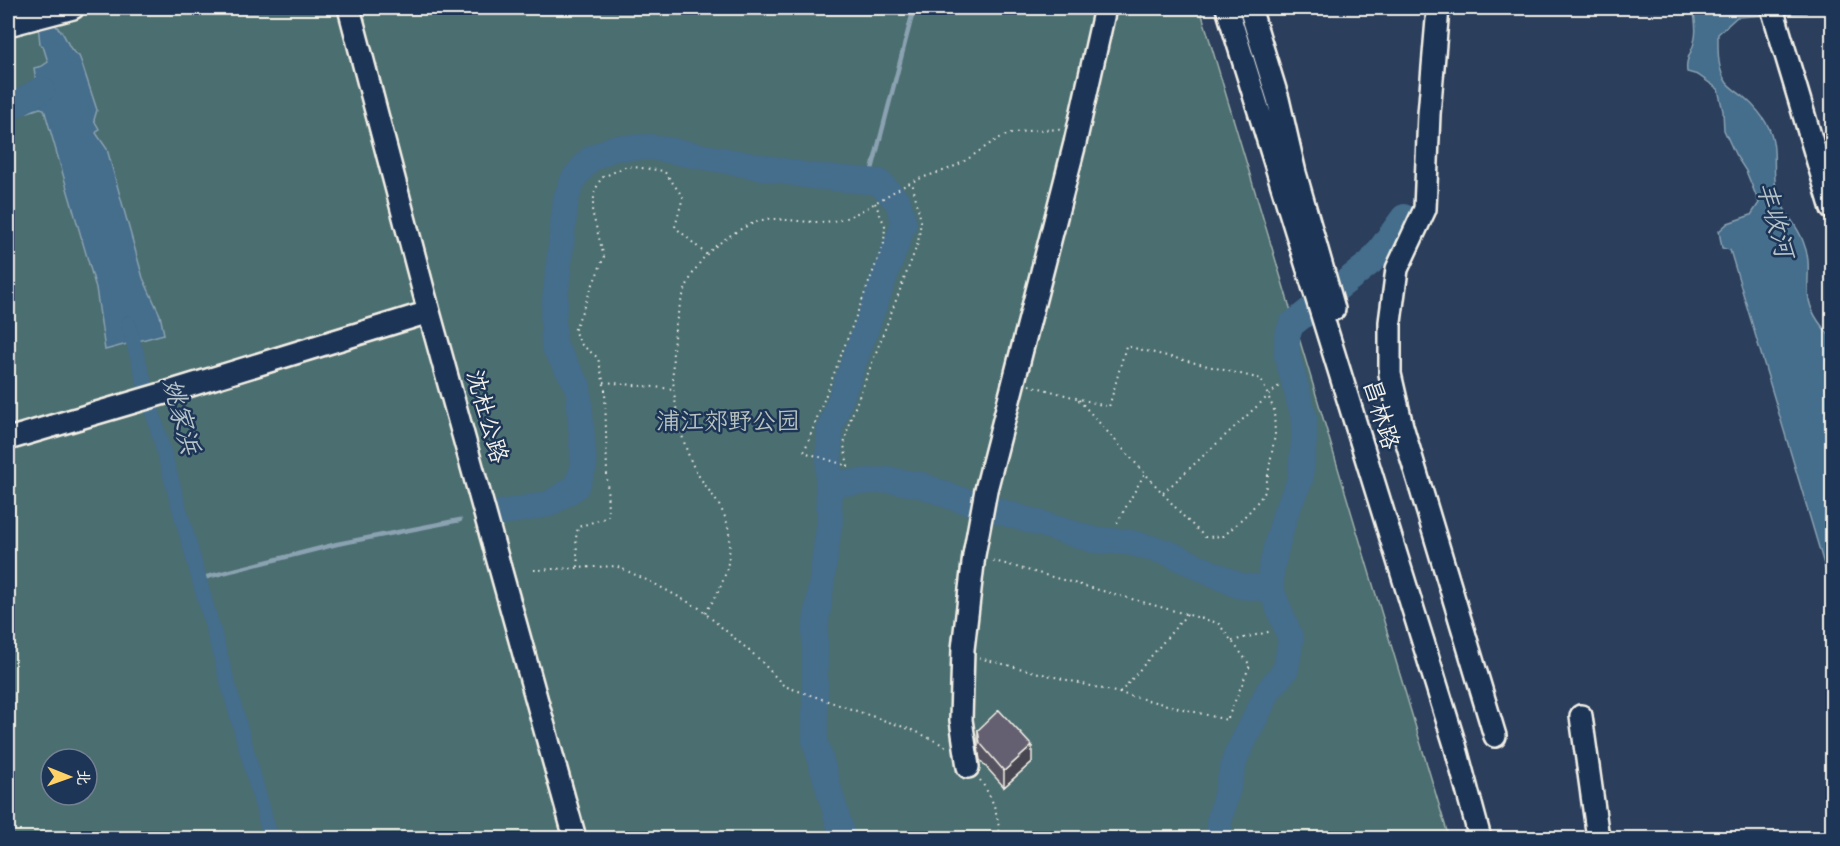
<svg xmlns="http://www.w3.org/2000/svg" width="1840" height="846" viewBox="0 0 1840 846" font-family="'Indie Flower','LXGW WenKai TC',sans-serif">
	<rect width="100%" height="100%" fill="#2b3e5c"/>
	<filter id="ink" filterUnits="userSpaceOnUse"><feTurbulence type="fractalNoise" baseFrequency=".0167" numOctaves="2"/><feDisplacementMap in="SourceGraphic" scale="12" xChannelSelector="R" yChannelSelector="G"/><feConvolveMatrix kernelMatrix="1 2 1 2 8 2 1 2 1" color-interpolation-filters="sRGB"/></filter>
	<g filter="url(#ink)">
		<path fill="#4c6e70" stroke="#a0b0ac" stroke-width="1.5" fill-rule="evenodd" d="M8,8H1200L1449,838H8ZM51,759H87V795H51Z"/>
		<path fill="#446d8c" stroke="#8aa2b1" stroke-width="1.5" d="M1693,8H1804L1806,13L1737,17L1718,34C1718,50 1717,70 1727,83C1732,89 1739,93 1745,98C1753,105 1763,117 1768,126C1779,148 1771,171 1777,193C1782,211 1797,224 1803,241C1813,265 1805,279 1809,300C1812,315 1822,327 1832,338V591L1730,250L1722,248L1719,231L1728,223L1751,215L1759,203L1746,171L1735,154L1724,130L1723,111L1718,89L1698,75L1687,72C1685,56 1693,53 1695,38C1697,28 1695,18 1693,8Z
			M51,19C54,26 57,26 61,31C68,40 68,50 79,56L81,61L97,110L94,120L99,129L96,133L107,149L143,278L160,315L164,334L105,350L96,288L44,109L40,108L16,116L8,98L36,82L34,68L42,66L48,62L43,46L40,44L38,24Z"/>
		<g fill="none" stroke-linecap="round" stroke-linejoin="round">
			<path stroke="#8aa2b1" stroke-width="4.5" d="M869,181L914,8
				M199,579L337,544L460,520"/>
			<path stroke="#446d8c" stroke-width="15" d="M128,323L271,838"/>
			<path stroke="#446d8c" stroke-width="26" d="M8,109L42,89
				M828,484L889,480L921,485L952,497L1094,540L1127,542L1166,552L1240,586L1271,589
				M496,514L549,504L576,487L584,466L578,386L554,346L553,319L566,198L574,178L590,159L614,148L650,147L810,176L879,182L898,202L904,223L830,428L828,484L830,519L815,631V741L843,838
				M1219,838V822L1236,756L1269,690L1286,669L1291,639L1271,589V570L1277,544L1285,515L1300,480L1304,441V418L1287,355V337L1291,325L1371,262L1404,217"/>
			<defs>
				<path id="minor" d="M349,8L429,312L575,838
					M1227,8L1455,745L1480,838
					M1250,8L1278,99L1295,173L1334,309
					M1438,8L1429,114L1425,209L1397,269L1390,322V374L1402,426L1495,736
					M1772,8L1832,209
					M8,25L73,8
					M8,439L175,390L429,312
					M1581,716L1598,838
					M968,767L961,720L963,649L974,555L986,490L1075,143L1105,8"/>
			</defs>
			<use href="#minor" stroke="#f4f1e8" stroke-width="26"/>
			<path stroke="#f4f1e8" stroke-width="2" stroke-dasharray="1.5 4.5" stroke-linecap="butt" d="M875,203L885,226L884,243L804,452L848,466L844,445L849,423L918,243L921,221L912,182
				M604,382L673,389
				M1029,385L1109,407L1126,346L1261,379L1274,410L1275,435L1265,492L1251,510L1224,536L1205,537L1185,518L1077,398
				M1163,493L1280,385
				M1117,523L1145,473
				M578,567L576,538L578,527L608,517L605,389L598,358L582,345L574,331L604,257L592,211L595,191L601,178L627,166L664,171L683,197L675,227L707,255
				M534,570L616,566L653,583L699,608L759,659L784,686L915,731L949,748
				M705,613C723,588 732,564 729,533C726,504 701,486 691,461C665,401 660,284 721,242C734,232 750,223 766,219C772,218 781,220 788,220C809,222 835,225 855,214C874,205 891,192 910,183C925,175 942,173 957,165C972,158 992,140 1007,135C1021,131 1047,128 1061,130
				M1232,641L1272,631
				M979,658L1227,720L1250,665L1218,623L991,560
				M1120,693L1187,614
				M980,780C994,800 998,814 1000,838"/>
			<use href="#minor" stroke="#1d3557" stroke-width="21"/>
		</g>
		<path fill="#575361" stroke="#f4f1e8" stroke-width="1.5" d="M978,730L1032,762L1004,787L980,760L978,747Z"/>
		<path fill="#47444f" stroke="#f4f1e8" stroke-width="1.5" d="M1032,746V762L1004,787V771Z"/>
		<path fill="#656171" stroke="#f4f1e8" stroke-width="1.5" d="M999,710L1032,746L1004,771L980,743L978,730Z"/>
	</g>
	<g text-anchor="middle" dominant-baseline="central" stroke-width="5" stroke-linejoin="round" paint-order="stroke">
		<g font-size="24" fill="#f4f1e8" stroke="#1d3557">
			<text transform="translate(1379 415) rotate(73)">昌林路</text>
			<text transform="translate(485 417) rotate(74)">沈杜公路</text>
		</g>
		<g font-size="24" fill="#b9c3be" stroke="#1d3557">
			<text x="728" y="423">浦江郊野公园</text>
		</g>
		<g font-size="26" font-style="italic" fill="#b6c3c8" stroke="#1d3557">
			<text transform="translate(1773 220) rotate(75)">丰收河</text>
			<text transform="translate(179 417) rotate(75)">姚家浜</text>
		</g>
	</g>
	<rect width="1840" height="846" fill="none" stroke="#1d3557" stroke-width="30"/>
	<rect x="15" y="15" width="1810" height="816" fill="none" stroke="#f4f1e8" stroke-width="2" filter="url(#ink)"/>
	<g transform="translate(69 777) rotate(91)"><circle r="28" fill="#1d3557" stroke="#738091" stroke-width="1.5"/>
	<path d="M0-4.5L10 22L0 15L-10 22Z" fill="#ffd166"/>
	<text y="-9" font-size="16" font-weight="bold" text-anchor="middle" fill="#f4f1e8">北</text>
	</g>
</svg>
